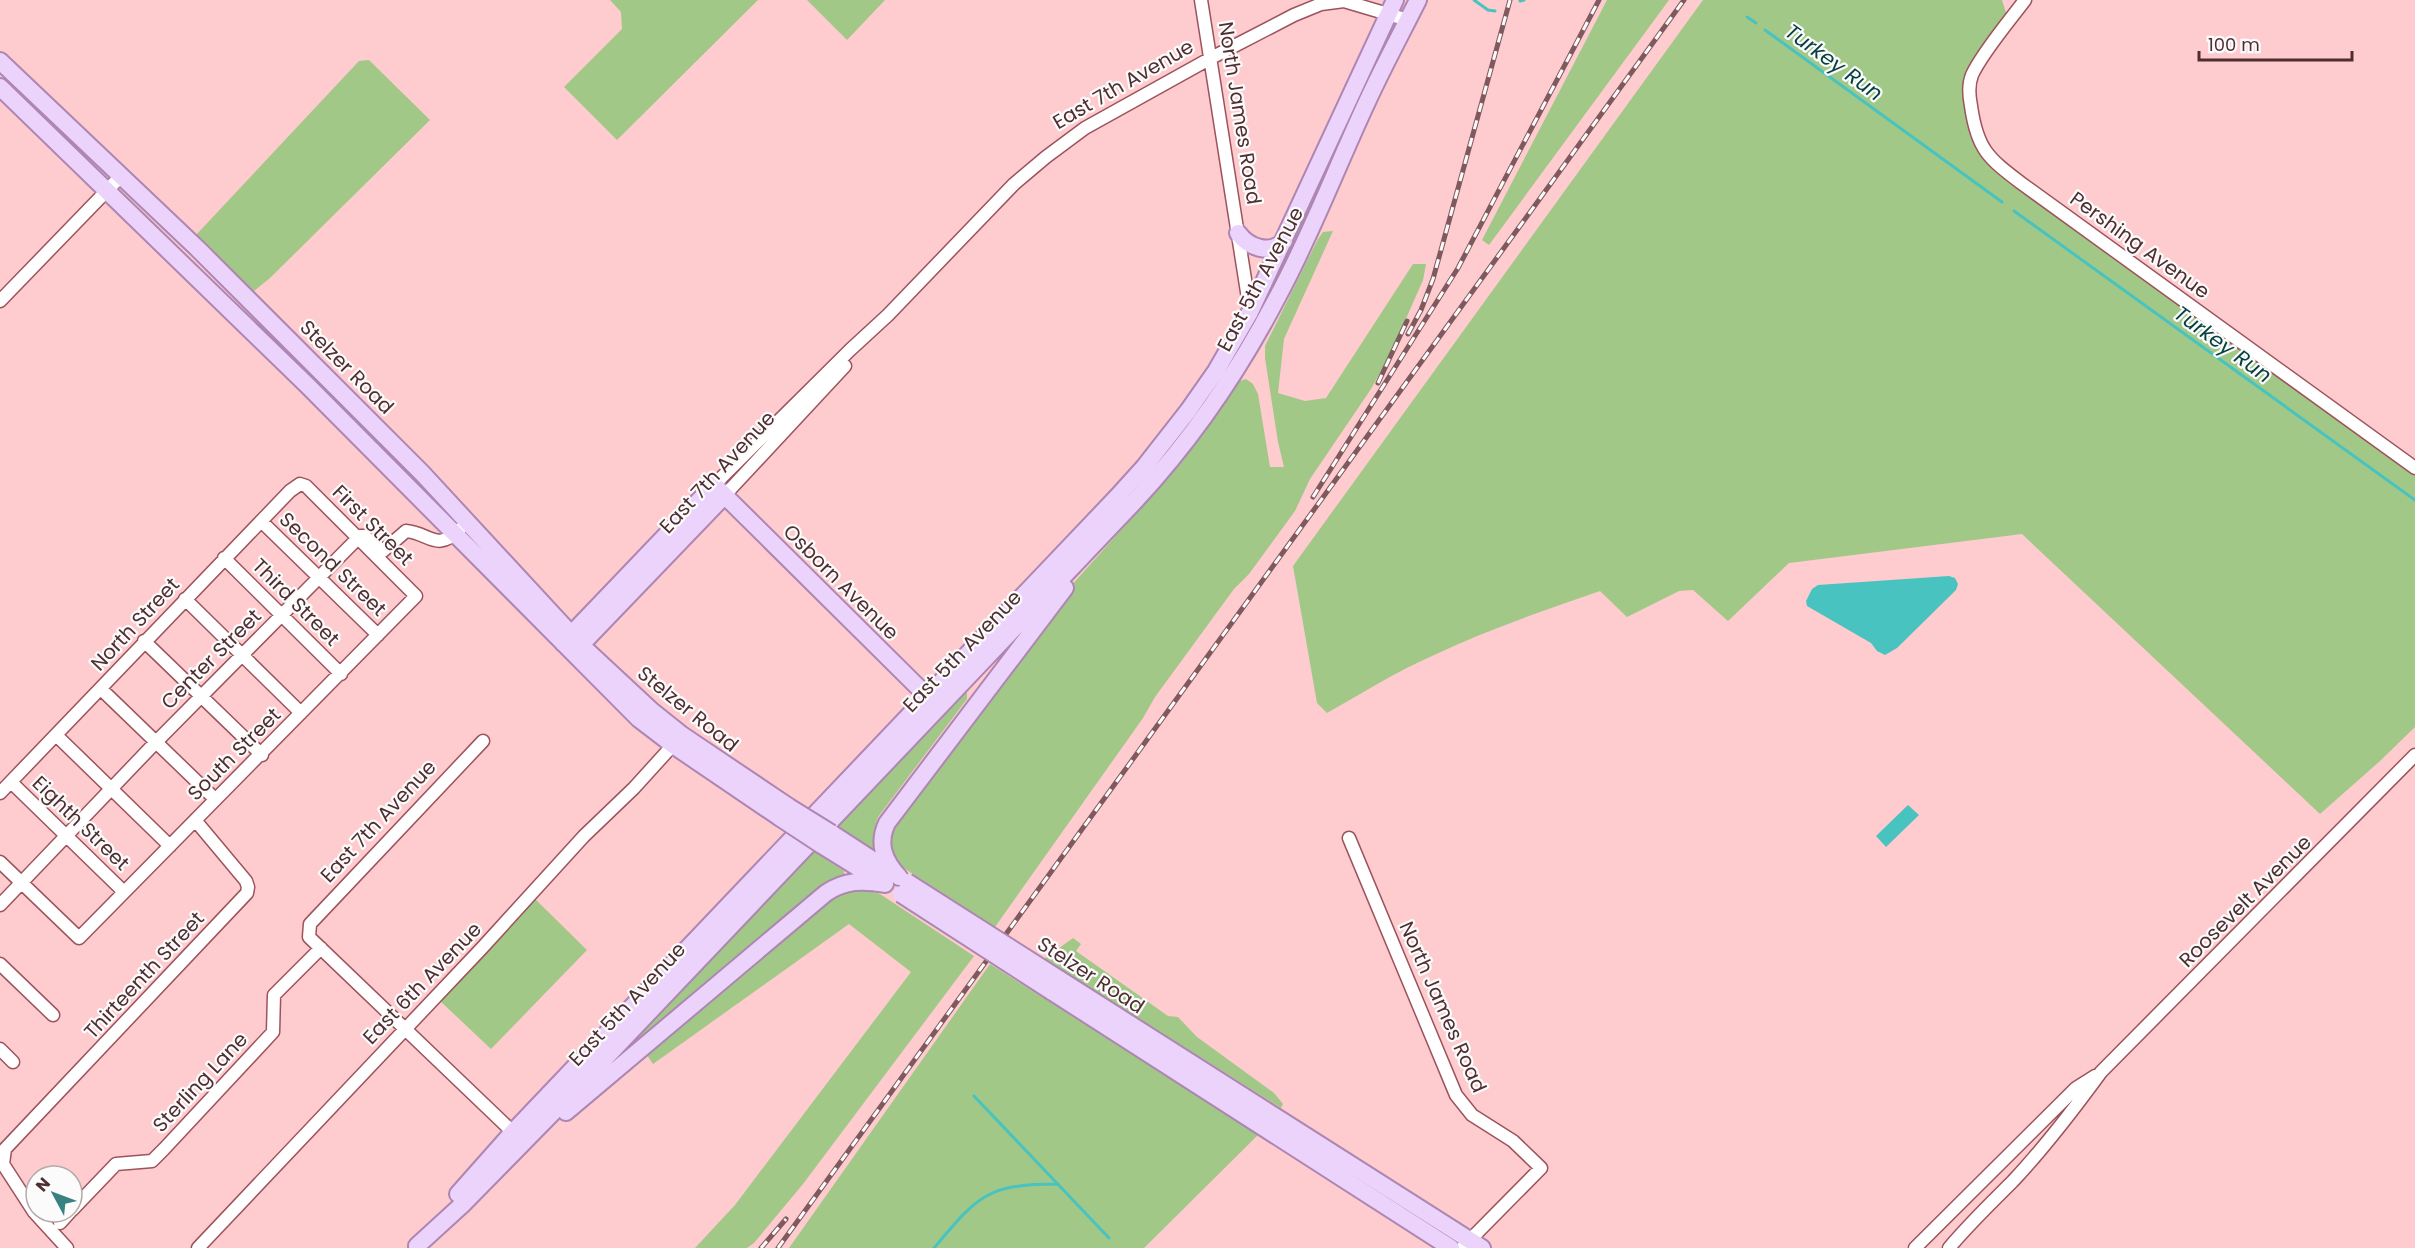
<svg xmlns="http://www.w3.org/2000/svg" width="2415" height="1248" viewBox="0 0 2415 1248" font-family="Poppins,sans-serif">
	<rect width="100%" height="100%" fill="#fecbcf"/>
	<path fill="#a1c887" d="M610,0H758L617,140L564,87L622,29L621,12Z
		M807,0H885L847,40Z
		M1607,0H1669L1489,245L1482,240Z
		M1703,0H2002L2009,22L1971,77L1982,147L2415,468V727L2380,761L2320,814L2022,534L1789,563L1728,621L1693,590L1679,591L1627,617L1600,591C1543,611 1486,630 1432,656C1396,672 1362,693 1327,713L1317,703L1293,566Z
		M369,60L430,120L270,278L254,291L196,235L359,61Z
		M1333,231L1284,339L1278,393L1305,401L1326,398L1413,264H1426L1423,280L1390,355L1371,389L1310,479L1295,511L1249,574L1234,589L1155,697L1143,718L995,927L899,865C890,851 889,841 894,825L1061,597L1156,491L1234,383L1246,379L1253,384L1258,394L1270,467H1284L1278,442L1265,358V346L1318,239L1323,232Z
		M961,691L967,693V699L878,817L874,830V847L871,849L837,826Z
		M812,850L844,871V875L808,897L608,1067Z
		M861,889L880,894L974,956L803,1184L754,1243L747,1248H695L735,1205L911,972L849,924L653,1064L645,1052L827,900L842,892Z
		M533,897L587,950L491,1049L438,999Z
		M1073,938L1081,944L1076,951L1168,1016L1178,1017L1197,1037L1274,1093L1283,1104L1281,1108L1044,959Z
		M990,964L1259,1134L1144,1248H789Z"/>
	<path fill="#49c3c0" d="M1949,576L1955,578L1958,584L1956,590L1897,648L1885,655L1877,651L1871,643L1807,606L1806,601L1812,589L1818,585Z
		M1908,805L1919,815L1886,847L1876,836Z"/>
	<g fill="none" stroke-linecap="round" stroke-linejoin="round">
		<path stroke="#49c3c0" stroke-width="3" d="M1474,0L1488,10L1495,11
			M1520,1L1524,0
			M1747,17L1756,23
			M1765,30L2002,202
			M2014,211L2415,500
			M974,1096L1109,1238
			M934,1248C978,1196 986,1184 1058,1184"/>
		<defs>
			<path id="minor" d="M1201,0L1250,311
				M2025,0C2010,20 1982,53 1972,75C1968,85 1969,96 1971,106C1977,149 1988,158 2021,183L2415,468
				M0,301L121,176
				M714,485L850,350L888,315L1014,184L1046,157L1085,128L1211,58L1294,15L1321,4L1344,1L1408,20
				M724,496L845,366
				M261,521L378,635
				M224,558L341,674
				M185,599L301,713
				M144,641L262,755
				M101,689L215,799
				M56,735L170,846
				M483,741L310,924L309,937L518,1137
				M11,782L124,892
				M0,793L290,491L300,484L306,486L416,596L79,938L0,862
				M1349,838L1456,1095L1472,1115L1513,1141L1541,1168L1462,1248
				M0,905L156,742L360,536H364L383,551L406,531C430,533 436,553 460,529
				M0,964L53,1015
				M0,1049L13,1062
				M5,1149L247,893L248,887L246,881L195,820
				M5,1149L3,1164L34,1212L67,1248
				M72,1210L116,1164L152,1161L164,1149L273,1032L274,995L321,948
				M60,1223L70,1212
				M198,1248L482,948L584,836L634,788L673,745
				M1915,1248L2076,1088L2095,1076
				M1949,1248C1969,1224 1991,1203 2013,1181C2045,1147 2074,1109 2101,1072L2415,755"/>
			<path id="major" d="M0,61L198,249L422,473L581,645L652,711L682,735L789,807
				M0,87L307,385L639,719L673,745L779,817
				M1238,233C1249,248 1270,255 1284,241
				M563,643L714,485L933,702
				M575,651L724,496
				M831,833L891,872
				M820,844L881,882
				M899,877C884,861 877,844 887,823L1065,588
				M1059,979L1482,1248
				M1051,991L1451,1248
				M566,1112L826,893C845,880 863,880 885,884
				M458,1194L513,1132L1117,497L1145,466L1188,411L1216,371L1250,312L1395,0
				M417,1246L464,1203L573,1092L1135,501C1192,440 1240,369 1278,296C1312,233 1337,166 1367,102C1383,67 1401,34 1418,0"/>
		</defs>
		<use href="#minor" stroke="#9d535c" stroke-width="15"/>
		<use href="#major" stroke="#ad86b2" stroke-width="20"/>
		<use href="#minor" stroke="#fff" stroke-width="12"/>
		<use href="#major" stroke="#ecd3fb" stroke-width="16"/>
		<defs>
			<path id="rail" d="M1408,334L1421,310L1433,279L1510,0
				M1378,383L1407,321
				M1313,497L1458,268L1599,0
				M761,1248L786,1219
				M778,1248L1684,0"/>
		</defs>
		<use href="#rail" stroke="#7f595d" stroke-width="5"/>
		<use href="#rail" stroke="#fbfbfb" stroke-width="3" stroke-dasharray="9" stroke-linecap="butt"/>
		<defs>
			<path id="major-bridge" d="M789,807L831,833
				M779,817L820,844
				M907,882L1059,979
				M901,894L1051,991"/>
		</defs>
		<use href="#major-bridge" stroke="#ad86b2" stroke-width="20" stroke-linecap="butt"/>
		<use href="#major-bridge" stroke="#ecd3fb" stroke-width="16"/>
	</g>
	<g text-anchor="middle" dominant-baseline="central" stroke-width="4.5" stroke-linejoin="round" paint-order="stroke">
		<g font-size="20" fill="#4f2e31" stroke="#fbfbfb">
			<text transform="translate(1123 84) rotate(-30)">East 7th Avenue</text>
			<text transform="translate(1240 113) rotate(81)">North James Road</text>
			<text transform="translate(2140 245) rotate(36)">Pershing Avenue</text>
			<text transform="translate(1260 279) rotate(-62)">East 5th Avenue</text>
			<text transform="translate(347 367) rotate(45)">Stelzer Road</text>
			<text transform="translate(717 472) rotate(-47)">East 7th Avenue</text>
			<text transform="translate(373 525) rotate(45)">First Street</text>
			<text transform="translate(333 564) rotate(44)">Second Street</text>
			<text transform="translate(841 582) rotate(45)">Osborn Avenue</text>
			<text transform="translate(296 602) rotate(45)">Third Street</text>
			<text transform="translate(135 624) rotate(-47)">North Street</text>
			<text transform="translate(962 651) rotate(-46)">East 5th Avenue</text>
			<text transform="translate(211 659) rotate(-45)">Center Street</text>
			<text transform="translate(688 709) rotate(39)">Stelzer Road</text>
			<text transform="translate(234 754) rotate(-45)">South Street</text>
			<text transform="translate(378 821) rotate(-47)">East 7th Avenue</text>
			<text transform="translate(81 823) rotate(44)">Eighth Street</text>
			<text transform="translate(2245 901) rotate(-45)">Roosevelt Avenue</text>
			<text transform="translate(144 975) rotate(-47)">Thirteenth Street</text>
			<text transform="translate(1091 975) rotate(33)">Stelzer Road</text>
			<text transform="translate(422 983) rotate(-46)">East 6th Avenue</text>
			<text transform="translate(627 1004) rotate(-47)">East 5th Avenue</text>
			<text transform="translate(1443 1007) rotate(66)">North James Road</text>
			<text transform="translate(200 1082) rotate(-47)">Sterling Lane</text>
		</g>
		<g font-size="21" font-style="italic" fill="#063f3f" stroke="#fbfbfb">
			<text transform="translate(1834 62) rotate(36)">Turkey Run</text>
			<text transform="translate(2223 344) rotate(36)">Turkey Run</text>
		</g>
	</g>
	<g transform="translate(54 1194) rotate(311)"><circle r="28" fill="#fbfbfb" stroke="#b6a9aa" stroke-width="1.5"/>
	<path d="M0-4.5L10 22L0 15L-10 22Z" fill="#3a8281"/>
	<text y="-9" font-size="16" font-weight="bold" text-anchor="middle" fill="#4f2e31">N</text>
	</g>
	<path d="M2199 51v9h153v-9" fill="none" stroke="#4f2e31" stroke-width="3"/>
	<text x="2208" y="51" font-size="18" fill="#4f2e31" stroke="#fbfbfb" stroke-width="4.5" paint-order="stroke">100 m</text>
</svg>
